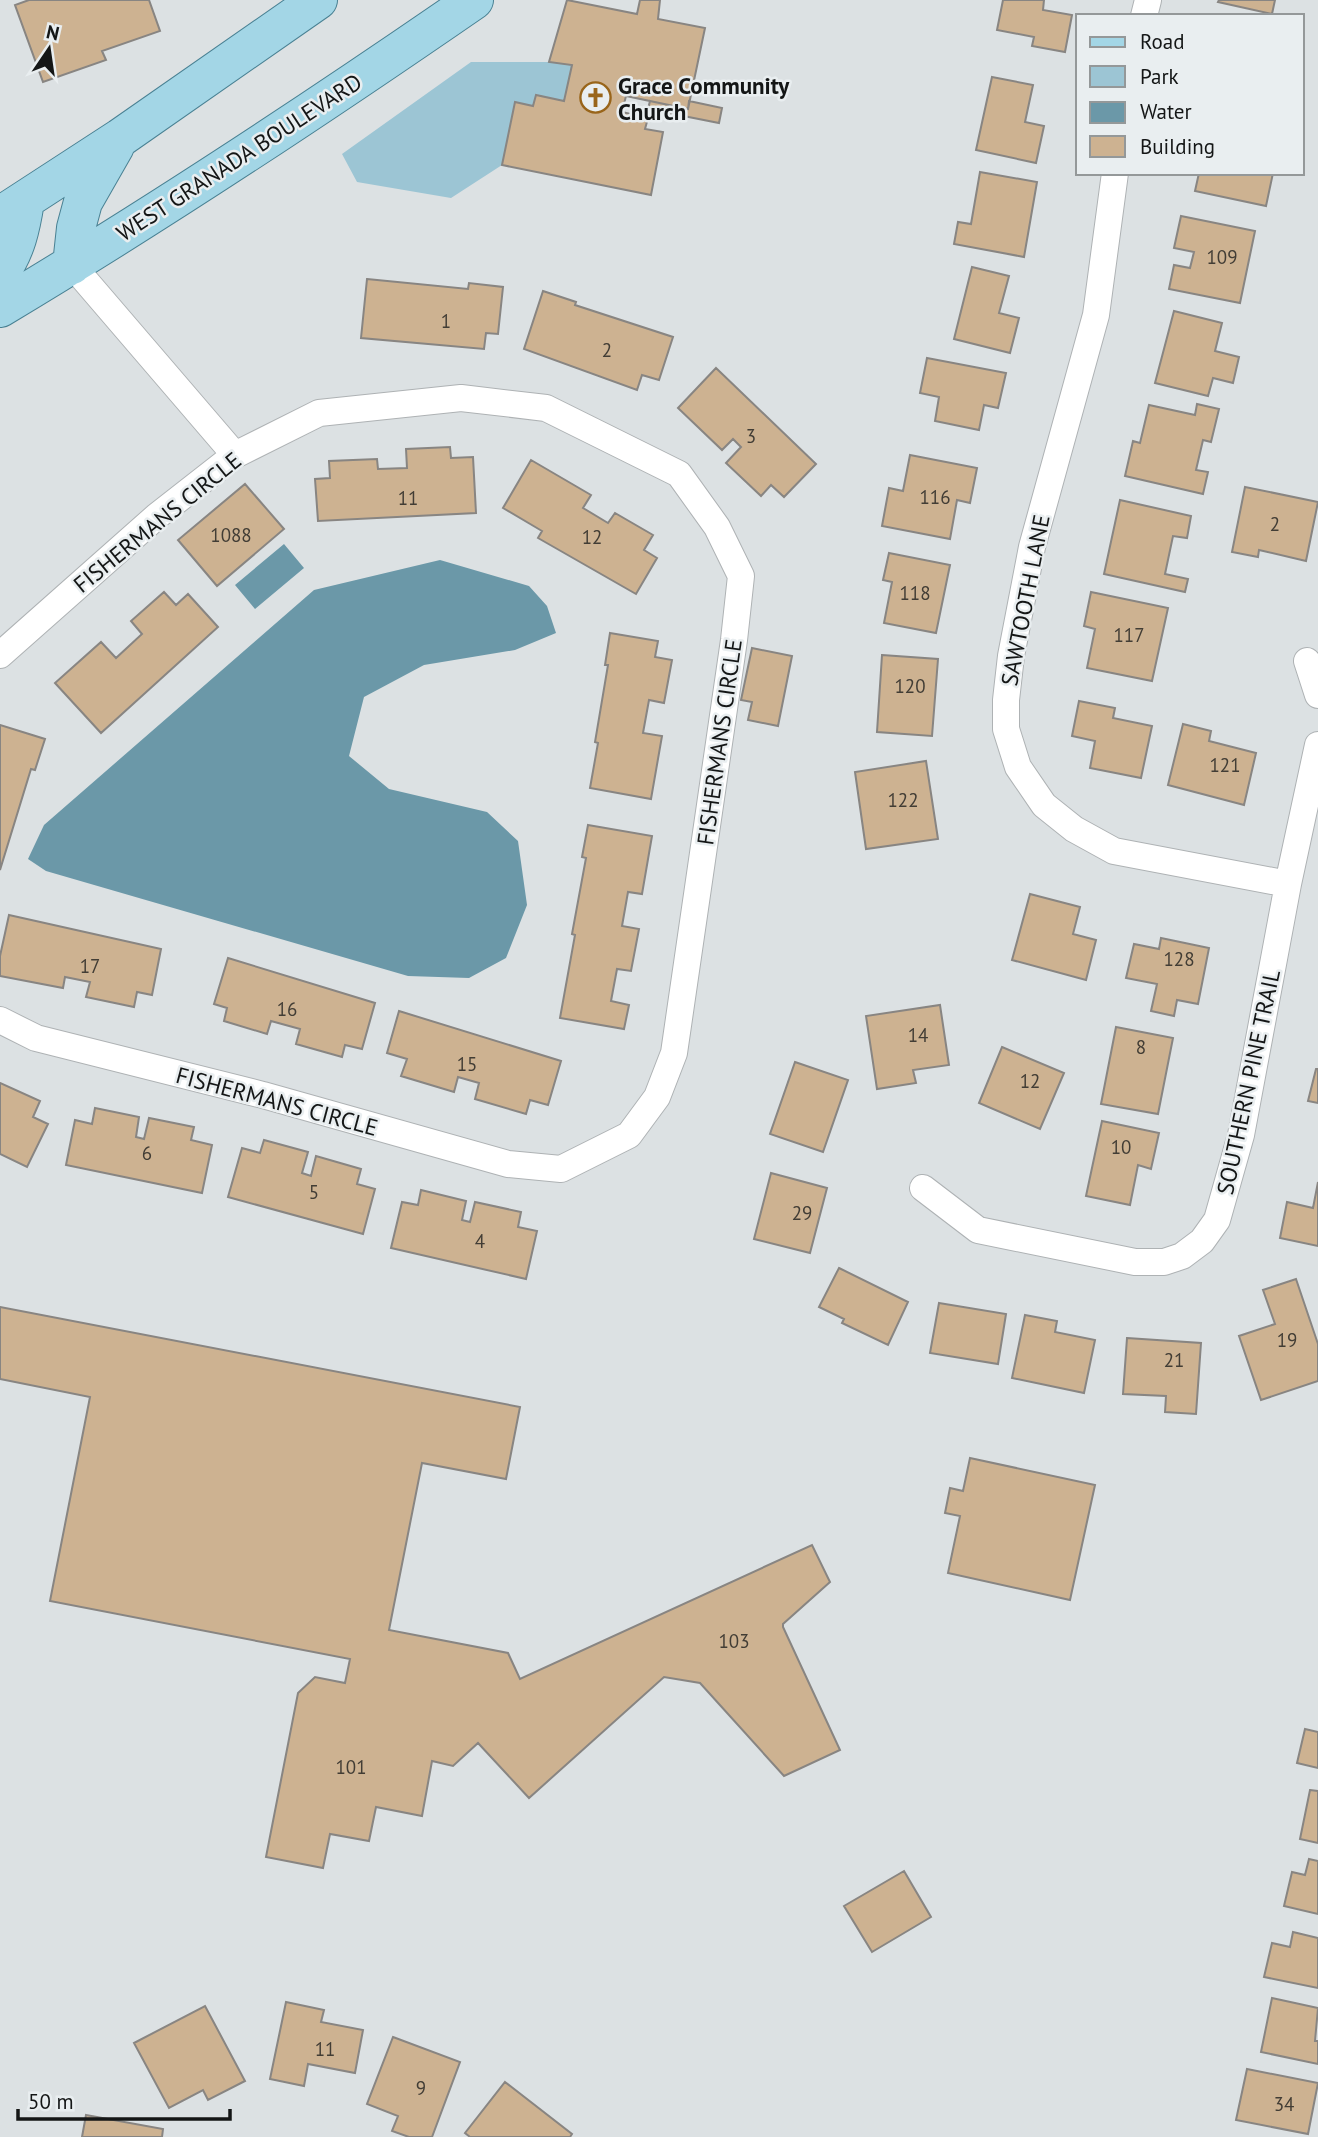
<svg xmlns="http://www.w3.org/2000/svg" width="1318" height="2137" viewBox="0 0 1318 2137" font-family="'PT Sans',sans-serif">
	<rect width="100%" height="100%" fill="#dce1e3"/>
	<path fill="#9cc5d4" d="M471,62H549L572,65L564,101L536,95L533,106L515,103L502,165L451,198L357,182L342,154Z"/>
	<path fill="#6b98a8" d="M284,544L304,568L255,609L235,585Z
		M440,560L529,586L547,606L556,633L515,650L424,665L364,697L349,756L389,789L487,812L518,841L527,905L506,958L469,978L408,976L46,871L28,859L44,825L314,590Z"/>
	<path fill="#cdb291" stroke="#888582" stroke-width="2" d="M29,0H149L160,31L102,51L106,60L43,82L15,5Z
		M567,0L637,14L640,0H660L658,19L705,28L688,109L626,96L622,112L648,118L645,129L663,132L651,195L502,165L515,102L533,106L536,95L564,101L572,65L549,62Z
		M1003,0H1044L1043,10L1072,15L1065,52L1032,46L1034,37L997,30Z
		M1219,0H1275L1272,14L1218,2Z
		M992,77L1033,85L1025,122L1044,126L1036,163L976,150Z
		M650,101L688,109L689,101L722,108L719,123L648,109Z
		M980,172L1037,182L1024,257L954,244L958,222L971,224Z
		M1199,173H1273L1266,206L1195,191Z
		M1181,216L1255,231L1240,303L1169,289L1174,265L1190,268L1194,252L1174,248Z
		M972,267L1009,276L999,313L1019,318L1010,353L954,339Z
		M367,279L468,289L469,283L503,287L498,334L486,333L484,349L361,338Z
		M543,291L576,302L575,305L673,337L659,380L642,375L637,390L524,349Z
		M1174,311L1222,323L1215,351L1239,357L1233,383L1213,378L1208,396L1155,383Z
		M927,358L1006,373L998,408L984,405L979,430L935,421L939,397L920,393Z
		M716,368L816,464L784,497L771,485L761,496L726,463L741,447L733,439L722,450L678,408Z
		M1197,404L1219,409L1211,442L1203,440L1196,470L1208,472L1203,494L1125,476L1133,441L1140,443L1149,405L1195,415Z
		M450,447L451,458L473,457L476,513L318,521L315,479L330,478L329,461L377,459L378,469L407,468L406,449Z
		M910,455L977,468L970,503L957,500L950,539L882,526L889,488L903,491Z
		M531,460L591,495L583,508L608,523L615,513L653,535L644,550L657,558L636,594L538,538L542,531L503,508Z
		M245,484L284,529L217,586L178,540Z
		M1245,487L1318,502L1306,561L1259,550L1258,557L1232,552Z
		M1120,500L1191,516L1187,538L1173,536L1165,574L1188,579L1185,592L1104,574Z
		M889,553L950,565L936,633L884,623L892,582L883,580Z
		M164,592L176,605L188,594L218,627L101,733L55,683L101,642L116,658L142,634L131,621Z
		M1091,592L1168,608L1152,681L1087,668L1095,629L1084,626Z
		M610,633L658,641L655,657L672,660L664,703L649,700L643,733L662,736L651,799L590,788L598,743L595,742L608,665H605Z
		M752,648L792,656L778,726L748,720L752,702L741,700Z
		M882,655L938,659L932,736L877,732Z
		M1079,701L1115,708L1113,718L1152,726L1141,778L1090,768L1095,741L1072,736Z
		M1183,724L1211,731L1209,741L1256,753L1244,805L1168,785Z
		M0,725L45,739L35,770L31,769L0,870Z
		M926,761L938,839L866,849L855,772Z
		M588,825L652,836L642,894L628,892L622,926L639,929L631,971L617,969L611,1001L629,1005L624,1029L560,1018L575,935L572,934L586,858L582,857Z
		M1030,894L1080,907L1073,934L1096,940L1086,980L1012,960Z
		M9,915L161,949L152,995L137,992L134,1007L86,997L90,982L65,977L63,988L0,976V956Z
		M1161,938L1209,948L1198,1004L1177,1000L1174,1016L1151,1011L1157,984L1126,978L1134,944L1159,949Z
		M228,958L375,1003L362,1049L345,1045L342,1057L296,1044L300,1029L271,1021L267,1034L224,1021L227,1008L214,1004Z
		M940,1005L949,1065L913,1070L916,1083L877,1089L866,1016Z
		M399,1011L561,1061L548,1105L530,1100L526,1114L475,1099L479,1083L458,1077L454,1092L401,1076L407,1059L387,1053Z
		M1116,1027L1173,1038L1158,1114L1101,1104Z
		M1002,1047L1064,1073L1040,1129L979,1103Z
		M795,1062L848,1080L823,1152L770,1134Z
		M1316,1069H1318V1103L1308,1101Z
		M0,1083L40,1101L33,1117L48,1124L27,1167L0,1154Z
		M95,1108L139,1117L136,1137L144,1139L149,1118L194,1127L191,1140L212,1145L202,1193L66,1165L75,1120L92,1124Z
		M1102,1121L1159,1133L1151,1169L1138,1165L1130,1205L1086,1196Z
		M264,1140L308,1152L302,1173L311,1176L316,1156L361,1169L357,1184L375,1189L363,1234L228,1197L242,1148L260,1153Z
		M771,1173L827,1188L810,1253L754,1239Z
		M1318,1182V1246L1280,1238L1287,1202L1313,1208Z
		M421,1190L466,1201L462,1220L470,1222L475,1202L521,1212L518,1227L537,1231L526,1279L391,1248L402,1202L418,1205Z
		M839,1268L908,1302L888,1345L842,1323L844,1319L819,1307Z
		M1296,1279L1318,1344V1381L1261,1400L1239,1336L1275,1324L1263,1290Z
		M939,1303L1006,1314L998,1364L930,1353Z
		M0,1307L520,1407L506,1479L422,1463L389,1630L508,1653L520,1679L812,1545L830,1582L783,1624V1627L840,1750L784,1776L700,1683L664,1677L529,1798L478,1743L453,1766L432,1761L422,1816L376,1807L369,1841L330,1834L323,1868L266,1857L298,1693L315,1677L345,1683L350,1659L50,1601L90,1397L0,1379Z
		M1025,1315L1057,1321L1055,1332L1095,1340L1084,1393L1012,1378Z
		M1127,1338L1201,1343L1196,1414L1165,1412L1166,1396L1123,1394Z
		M970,1458L1095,1485L1070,1600L948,1573L960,1516L945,1513L950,1488L963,1491Z
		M1305,1729L1318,1732V1768L1297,1763Z
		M1310,1790L1318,1791V1843L1300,1839Z
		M1309,1859L1318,1861V1914L1284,1906L1292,1872L1305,1875Z
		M904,1871L931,1917L872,1952L844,1906Z
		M1293,1932L1318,1938V1988L1264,1977L1272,1943L1290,1947Z
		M1272,1998L1318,2008L1315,2041H1318V2064L1261,2052Z
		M286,2002L324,2010L321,2022L363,2030L355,2073L308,2064L304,2086L270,2079Z
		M205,2006L245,2081L208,2100L203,2090L169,2108L134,2043Z
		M393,2037L460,2062L432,2137H409L392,2131L398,2116L367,2104Z
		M1247,2069L1318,2083L1308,2134L1236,2120Z
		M505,2082L572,2134L570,2137H470L465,2133Z
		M86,2115L163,2129L162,2137H82Z"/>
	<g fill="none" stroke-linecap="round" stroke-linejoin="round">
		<defs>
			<path id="street" d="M1144,16L1148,0
				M1115,173L1096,315L1032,547L1011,656L1006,700V729L1018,767L1044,805L1074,829L1114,851L1288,884
				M72,265L235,455
				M0,655L157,516L235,455L319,413L461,398L546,408L679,474L717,527L741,576L734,640L674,1053L657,1097L629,1135L561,1169L508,1164L263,1095L36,1038L0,1020
				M1307,661L1318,695
				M923,1188L978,1230L1135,1262H1164L1182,1256L1202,1241L1217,1220L1241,1135L1288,884L1318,745"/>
			<path id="primary" d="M0,216L120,138L318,0
				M72,265L76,228L83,202L115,146
				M0,273C16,251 21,227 25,201
				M0,308C162,211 319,107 474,0"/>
		</defs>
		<use href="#street" stroke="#aeb2b4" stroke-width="28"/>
		<use href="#primary" stroke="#498193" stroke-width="40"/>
		<use href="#street" stroke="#fff" stroke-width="26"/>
		<use href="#primary" stroke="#a3d6e6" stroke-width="38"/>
	</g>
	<defs>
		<symbol id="church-ring" viewBox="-11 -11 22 22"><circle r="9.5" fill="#e9eef0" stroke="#99651a" stroke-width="1.5"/><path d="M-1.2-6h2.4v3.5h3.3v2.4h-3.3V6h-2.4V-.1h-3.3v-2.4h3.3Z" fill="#99651a"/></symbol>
	</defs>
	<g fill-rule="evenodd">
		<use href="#church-ring" x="578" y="80" width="35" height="35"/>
	</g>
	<g text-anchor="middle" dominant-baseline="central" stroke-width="5" stroke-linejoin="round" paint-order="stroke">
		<g font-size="19" fill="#423d35">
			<text x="1222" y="257">109</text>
			<text x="446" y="321">1</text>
			<text x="607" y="350">2</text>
			<text x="751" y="436">3</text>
			<text x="935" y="497">116</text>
			<text x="408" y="498">11</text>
			<text x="1275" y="524">2</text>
			<text x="231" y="535">1088</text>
			<text x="592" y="537">12</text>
			<text x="915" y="593">118</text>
			<text x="1129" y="635">117</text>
			<text x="910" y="686">120</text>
			<text x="1225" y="765">121</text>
			<text x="903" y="800">122</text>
			<text x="1179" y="959">128</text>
			<text x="90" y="966">17</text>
			<text x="287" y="1009">16</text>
			<text x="918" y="1035">14</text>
			<text x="1141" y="1047">8</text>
			<text x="467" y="1064">15</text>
			<text x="1030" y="1081">12</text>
			<text x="1121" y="1147">10</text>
			<text x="147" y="1153">6</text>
			<text x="314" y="1192">5</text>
			<text x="802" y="1213">29</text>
			<text x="480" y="1241">4</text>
			<text x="1287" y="1340">19</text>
			<text x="1174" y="1360">21</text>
			<text x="734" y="1641">103</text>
			<text x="351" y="1767">101</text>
			<text x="325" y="2049">11</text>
			<text x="421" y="2088">9</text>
			<text x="1284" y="2104">34</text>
		</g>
		<g font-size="23" font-weight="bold" fill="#141616" stroke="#e9eef0" text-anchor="start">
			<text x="618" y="85">Grace Community<tspan x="618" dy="26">Church</tspan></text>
		</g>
		<g font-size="23" fill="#141616" stroke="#e9eef0">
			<text transform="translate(239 157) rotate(-33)">WEST GRANADA BOULEVARD</text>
			<text transform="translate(157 522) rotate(-39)">FISHERMANS CIRCLE</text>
			<text transform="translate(1025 600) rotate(-79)">SAWTOOTH LANE</text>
			<text transform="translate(719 742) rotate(-82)">FISHERMANS CIRCLE</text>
			<text transform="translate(1248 1082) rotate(-78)">SOUTHERN PINE TRAIL</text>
			<text transform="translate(277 1101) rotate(15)">FISHERMANS CIRCLE</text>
		</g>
	</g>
	<rect x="1076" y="14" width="228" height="161" fill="#e9eef0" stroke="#949899" stroke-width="2"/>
	<rect x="1090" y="37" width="35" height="10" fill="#a3d6e6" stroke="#949899" stroke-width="2"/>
	<text x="1140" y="49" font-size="21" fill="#141616">Road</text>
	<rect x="1090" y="66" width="35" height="21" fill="#9cc5d4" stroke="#949899" stroke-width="2"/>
	<text x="1140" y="84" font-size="21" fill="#141616">Park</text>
	<rect x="1090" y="102" width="35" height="21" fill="#6b98a8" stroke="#949899" stroke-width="2"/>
	<text x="1140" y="119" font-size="21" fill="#141616">Water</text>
	<rect x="1090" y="136" width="35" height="21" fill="#cdb291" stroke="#949899" stroke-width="2"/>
	<text x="1140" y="154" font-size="21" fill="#141616">Building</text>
	<g transform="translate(49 49) rotate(13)" stroke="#e9eef0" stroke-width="5" paint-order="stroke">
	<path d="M0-5L12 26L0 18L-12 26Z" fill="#141616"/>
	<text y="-10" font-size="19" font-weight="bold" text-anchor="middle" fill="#141616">N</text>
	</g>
	<path d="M18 2109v10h212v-10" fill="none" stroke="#141616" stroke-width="3.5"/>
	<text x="28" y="2109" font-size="21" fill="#141616" stroke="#e9eef0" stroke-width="5" paint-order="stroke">50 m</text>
</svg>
